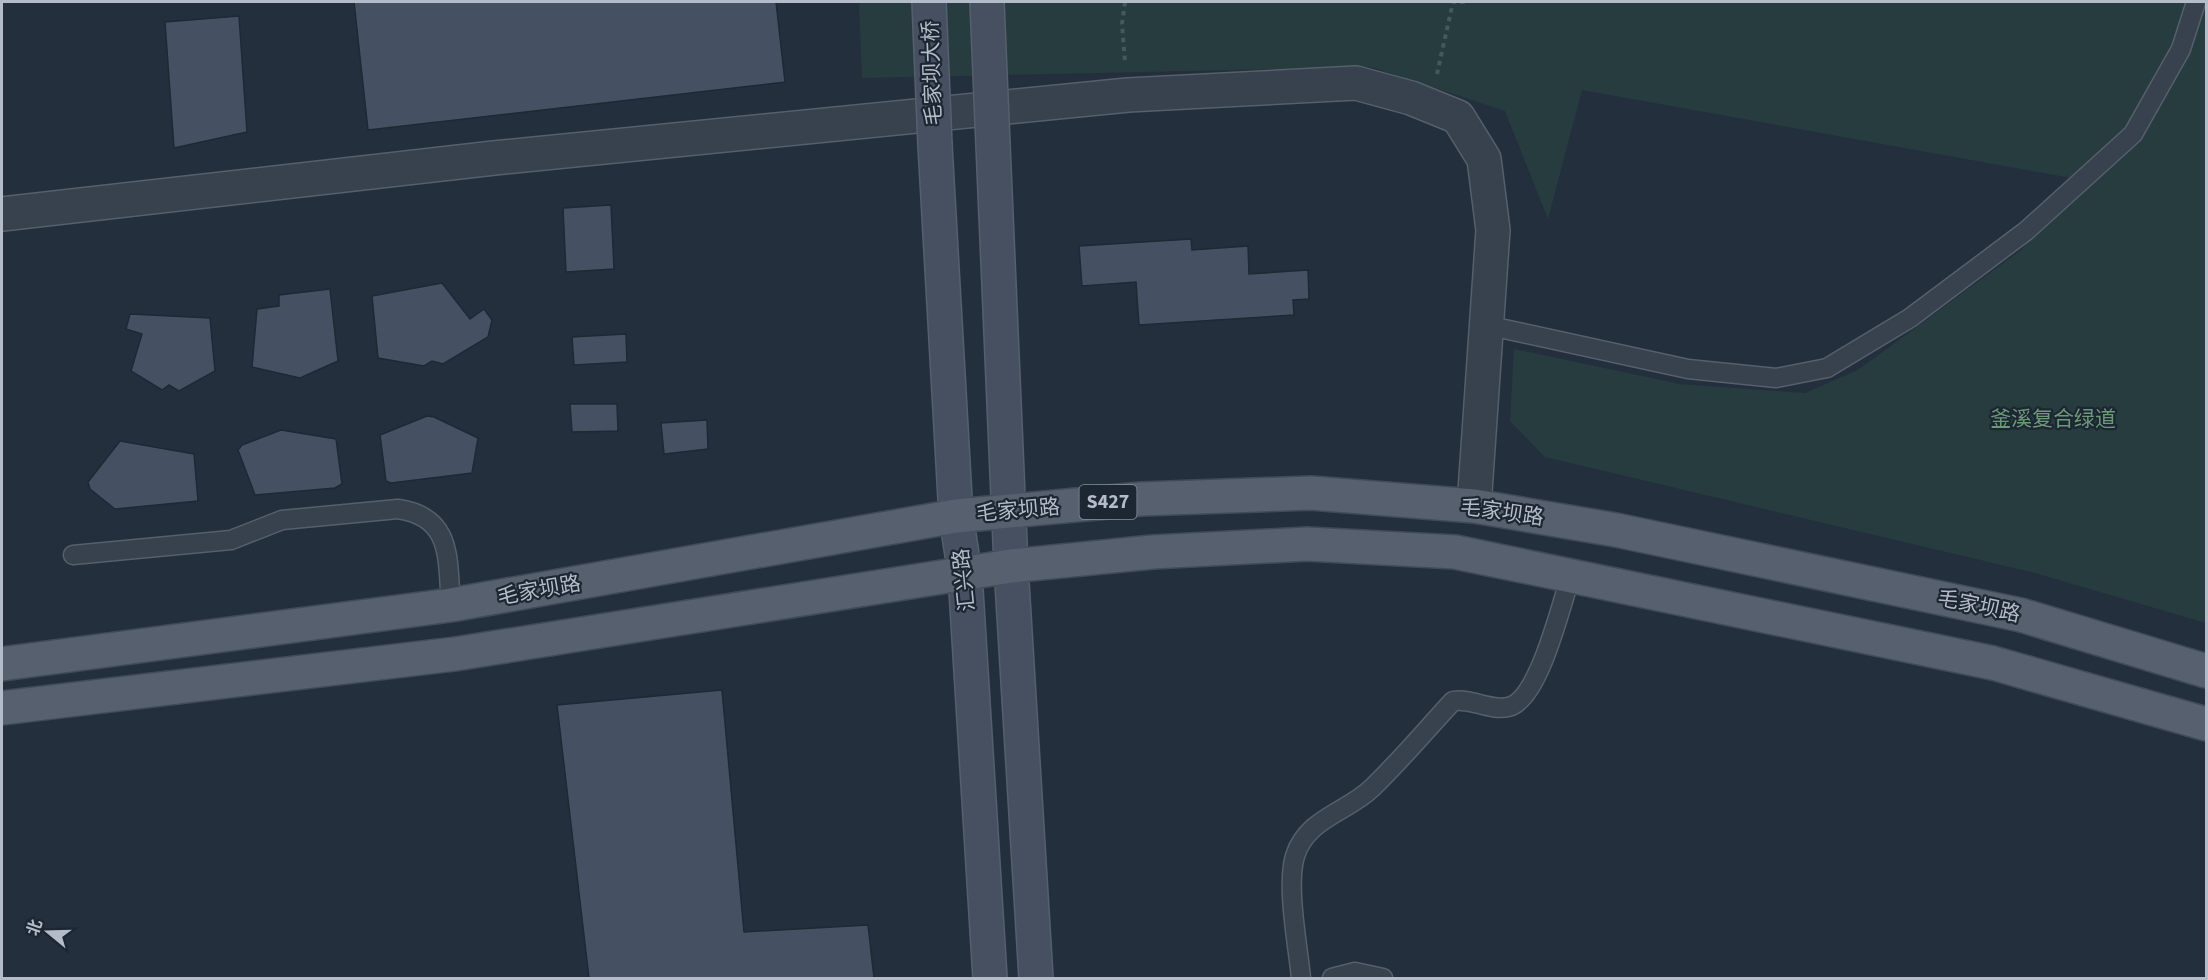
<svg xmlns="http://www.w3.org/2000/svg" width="2208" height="980" viewBox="0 0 2208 980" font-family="'Source Sans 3','Noto Sans SC',sans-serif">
	<rect width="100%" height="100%" fill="#242f3e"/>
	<path fill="#263c3f" d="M859,2H2206V623L2035,573L1545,457L1510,421L1514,349L1680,384L1805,393L1858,370L2021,250L2077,179L1582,90L1548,219L1505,111L1371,67L862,78Z"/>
	<path fill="#455162" stroke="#1f2835" stroke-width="1.5" d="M354,2H776L785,82L368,130Z
		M239,16L247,132L174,148L165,22Z
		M611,205L614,269L566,272L563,208Z
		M1191,239L1192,250L1248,246L1249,274L1308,270L1309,299L1293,300L1294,315L1139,325L1136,282L1082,286L1079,246Z
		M442,283L470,319L484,309L492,320L488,337L443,364L432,361L424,366L378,358L372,296Z
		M330,289L338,361L300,378L252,367L257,309L279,306V295Z
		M130,314L210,318L215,371L179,391L169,385L162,390L131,371L142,334L126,329Z
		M626,334L627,362L574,365L572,337Z
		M570,404H617L618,431L572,432Z
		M427,416L434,417L478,438L472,473L391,483L386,481L380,435Z
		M707,420L708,449L664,454L661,423Z
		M281,430L336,439L342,484L335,488L255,495L238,450L242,445Z
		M120,441L194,454L198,501L115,509L90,489L88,482Z
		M722,690L744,932L868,925L874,978H589L557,705Z"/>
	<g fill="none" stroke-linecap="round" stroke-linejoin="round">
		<defs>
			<path id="lane" d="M1486,325L1688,369L1776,378L1827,368L1910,318L2026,231L2133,134L2181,49L2196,2
				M73,555L231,540L282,520L398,509C454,517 447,561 451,605
				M1301,978C1298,946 1286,886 1295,856C1307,818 1346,813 1372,788C1400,761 1426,730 1453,701C1472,698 1489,711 1508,707C1539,701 1561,604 1571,575
				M1332,978L1355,972L1383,978"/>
			<path id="street" d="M2,214L494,158L1128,95L1356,83L1411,98L1458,117L1484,159L1493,230L1474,506"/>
			<path id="secondary" d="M935,145L956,516L965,574L990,978
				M993,145L1011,566L1036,978"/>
			<path id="primary" d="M2,664L451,605L956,516L1141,499L1311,493L1474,506L1616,530L2021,615L2206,671
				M2,708L455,654L1011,566L1153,552L1307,544L1455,552L1993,663L2206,724"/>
		</defs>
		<use href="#lane" stroke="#565f6c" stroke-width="21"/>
		<use href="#street" stroke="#565f6c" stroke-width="36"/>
		<use href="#secondary" stroke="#565f6c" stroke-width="36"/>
		<use href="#primary" stroke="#414a57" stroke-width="36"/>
		<path stroke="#44595c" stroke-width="4" stroke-dasharray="4.5 4.5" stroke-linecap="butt" d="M1125,2L1122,24L1125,62
			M1437,74L1453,2H1466"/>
		<use href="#lane" stroke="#38414e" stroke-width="18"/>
		<use href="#street" stroke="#38414e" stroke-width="33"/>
		<use href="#secondary" stroke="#465061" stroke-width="33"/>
		<use href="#primary" stroke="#56606e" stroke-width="33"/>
		<defs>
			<path id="secondary-bridge" d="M929,2L935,145
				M987,2L993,145"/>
		</defs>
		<use href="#secondary-bridge" stroke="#565f6c" stroke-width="36" stroke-linecap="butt"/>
		<use href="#secondary-bridge" stroke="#465061" stroke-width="33"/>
	</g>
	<g text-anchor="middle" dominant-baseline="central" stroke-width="4.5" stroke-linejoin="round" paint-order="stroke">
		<rect fill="#1d2633" stroke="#878f9c" stroke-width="1.5" x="1079.5" y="485" width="57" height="34" rx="4.5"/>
		<g font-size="20" font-weight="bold" fill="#b4bcc9">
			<text x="1108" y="502">S427</text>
		</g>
		<g font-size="21" fill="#b4bcc9" stroke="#1d2633">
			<text transform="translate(932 73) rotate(-92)">毛家坝大桥</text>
			<text transform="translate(1018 510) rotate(-5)">毛家坝路</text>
			<text transform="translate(1502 512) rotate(8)">毛家坝路</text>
			<text transform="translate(964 580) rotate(-96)">汇兴路</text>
			<text transform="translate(539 590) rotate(-10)">毛家坝路</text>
			<text transform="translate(1979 606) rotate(12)">毛家坝路</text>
		</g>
		<g font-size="21" fill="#6b9a76" stroke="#1d2633">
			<text x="2053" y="419">釜溪复合绿道</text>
		</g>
	</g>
	<rect width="2208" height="980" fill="none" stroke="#b4bcc9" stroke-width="6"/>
	<g transform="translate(48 932) rotate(289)" stroke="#1d2633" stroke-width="4.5" paint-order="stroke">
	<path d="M0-4.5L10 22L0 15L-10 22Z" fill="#b4bcc9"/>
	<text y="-9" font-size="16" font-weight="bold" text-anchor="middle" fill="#b4bcc9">北</text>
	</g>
</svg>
